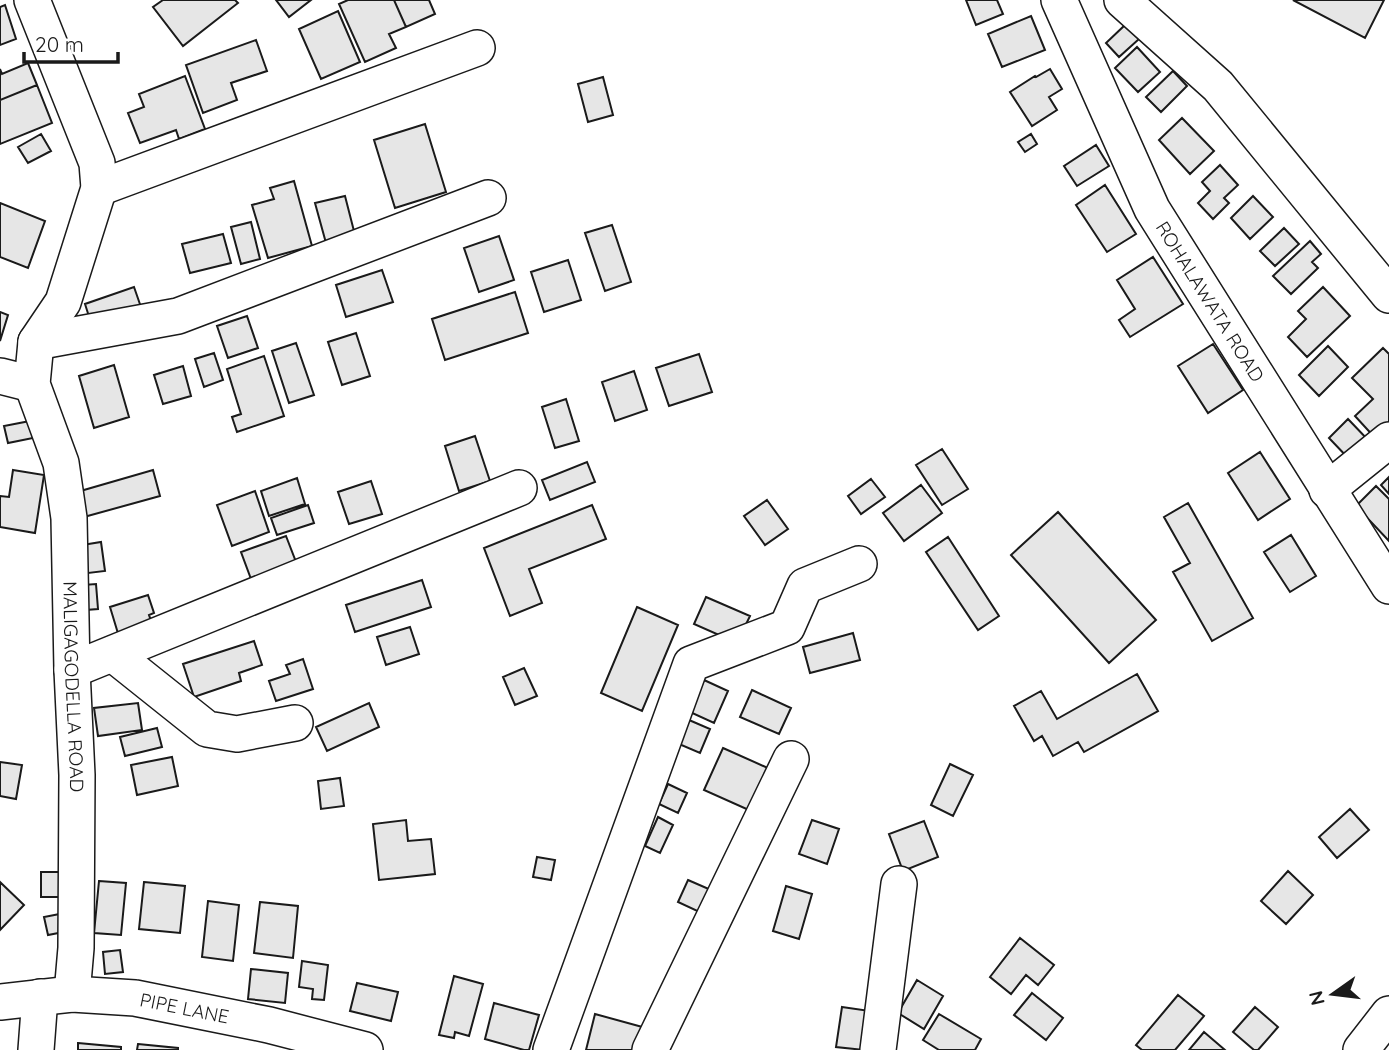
<svg xmlns="http://www.w3.org/2000/svg" width="1389" height="1050" viewBox="0 0 1389 1050" font-family="Quicksand,sans-serif">
	<rect width="100%" height="100%" fill="#fff"/>
	<path fill="#e6e6e6" stroke="#1a1a1a" stroke-width="2" d="M163,0H235L238,3L183,46L153,7Z
		M276,0H311L289,17Z
		M348,0H394L406,27L389,34L396,48L365,62L339,4Z
		M394,0H429L435,14L406,27Z
		M966,0H997L1003,14L976,25Z
		M1293,0H1384L1365,38Z
		M5,5L16,39L0,45V7Z
		M338,11L360,62L321,79L299,29Z
		M1031,16L1045,50L1002,67L988,34Z
		M1125,25L1139,39L1119,57L1106,43Z
		M256,40L267,71L231,83L237,100L203,113L186,65Z
		M1137,47L1160,72L1138,92L1115,68Z
		M28,63L37,85L0,100V69L2,74Z
		M1050,69L1062,89L1049,97L1057,110L1032,126L1010,92L1035,76L1036,77Z
		M1173,71L1187,86L1161,112L1146,97Z
		M185,76L205,129L179,139L176,130L140,143L128,113L144,107L139,94Z
		M603,77L613,115L588,122L578,84Z
		M37,85L52,123L0,144V100Z
		M1182,118L1214,151L1190,174L1159,140Z
		M425,124L446,192L395,208L374,140Z
		M41,134L51,151L28,163L18,147Z
		M1031,134L1037,144L1025,152L1018,142Z
		M1096,145L1109,166L1077,186L1064,166Z
		M1220,165L1238,185L1224,198L1229,203L1213,219L1198,203L1210,191L1202,182Z
		M294,181L312,246L268,258L252,205L274,199L270,188Z
		M1105,185L1136,234L1107,252L1076,205Z
		M345,196L355,235L326,243L315,203Z
		M1253,196L1273,217L1250,239L1231,218Z
		M0,203L45,221L28,268L0,257Z
		M251,222L260,259L241,264L231,227Z
		M612,225L631,282L605,291L585,233Z
		M1284,228L1299,244L1275,266L1260,251Z
		M223,234L231,263L190,273L182,244Z
		M499,236L514,280L479,292L464,248Z
		M1310,241L1321,254L1312,262L1318,268L1291,294L1273,276Z
		M1153,257L1183,304L1130,337L1119,320L1135,309L1117,280Z
		M568,260L581,300L544,312L531,272Z
		M382,270L393,302L346,317L336,285Z
		M134,287L142,310L92,326L85,304Z
		M1323,287L1350,316L1307,357L1288,337L1306,319L1298,311Z
		M515,292L528,333L445,360L432,319Z
		M0,312L8,315L0,341Z
		M247,316L258,348L228,358L217,326Z
		M356,333L370,376L342,385L328,342Z
		M296,343L314,395L289,403L272,351Z
		M1213,344L1243,390L1208,413L1178,366Z
		M1328,346L1348,367L1319,396L1299,375Z
		M1383,348L1389,354V428L1377,440L1355,416L1373,399L1352,378Z
		M214,353L223,380L204,387L195,359Z
		M699,354L712,392L669,406L656,368Z
		M264,356L284,416L237,432L232,417L241,414L227,369Z
		M114,365L129,417L94,428L79,376Z
		M183,366L191,396L163,404L154,375Z
		M634,371L647,410L615,421L602,382Z
		M566,399L579,441L555,448L542,407Z
		M1348,419L1370,442L1350,460L1329,438Z
		M30,421L33,438L8,443L4,426Z
		M475,436L490,481L459,491L445,446Z
		M942,449L968,489L942,505L916,465Z
		M1260,452L1290,499L1258,520L1228,473Z
		M587,462L595,482L550,500L542,480Z
		M13,470L44,475L35,533L0,527V496L9,497Z
		M153,470L160,496L84,517L77,492Z
		M1389,477V494L1381,485Z
		M297,478L305,504L269,516L261,491Z
		M871,479L885,497L861,514L848,496Z
		M371,481L382,514L349,524L338,492Z
		M921,485L942,513L904,541L883,513Z
		M1376,486L1389,499V541L1356,506Z
		M255,491L269,532L232,546L217,505Z
		M767,500L788,529L765,545L744,516Z
		M1188,503L1253,618L1212,641L1173,572L1190,563L1164,517Z
		M308,505L314,523L277,535L271,518Z
		M592,505L606,539L529,569L542,603L510,616L484,548Z
		M1058,512L1156,620L1109,663L1011,555Z
		M1291,535L1316,576L1290,592L1264,552Z
		M286,536L296,562L251,579L241,552Z
		M948,537L999,616L978,630L926,552Z
		M101,542L105,571L80,574L76,546Z
		M422,580L431,607L355,632L346,605Z
		M96,584L98,609L73,611L70,586Z
		M148,595L154,613L149,615L154,629L120,640L110,607Z
		M706,597L750,616L737,643L694,624Z
		M637,607L678,625L642,711L601,693Z
		M410,627L419,654L386,665L377,637Z
		M853,633L860,660L810,673L803,647Z
		M254,641L262,665L239,673L241,681L194,697L183,664Z
		M303,659L313,689L276,701L269,681L290,674L286,665Z
		M524,668L537,696L515,705L503,677Z
		M1137,674L1158,711L1084,752L1078,742L1053,756L1042,736L1034,741L1014,706L1041,691L1057,719Z
		M704,680L728,691L714,723L690,712Z
		M752,690L791,708L779,734L740,717Z
		M138,703L142,730L98,736L94,708Z
		M369,703L379,727L327,751L316,727Z
		M689,720L710,729L700,753L679,744Z
		M157,728L162,747L125,756L120,737Z
		M723,748L779,773L751,811L704,790Z
		M172,757L178,786L137,795L131,765Z
		M0,762L22,765L16,799L0,796Z
		M950,764L973,775L953,816L931,805Z
		M340,778L344,806L321,809L318,781Z
		M668,784L687,793L678,813L659,804Z
		M1350,809L1369,830L1337,858L1319,837Z
		M658,817L673,825L660,853L645,846Z
		M406,820L408,841L431,839L435,874L379,880L373,824Z
		M812,820L839,829L827,864L799,854Z
		M924,821L938,857L903,871L889,834Z
		M537,857L555,860L551,880L533,877Z
		M1288,871L1313,895L1286,924L1261,901Z
		M41,872H66L67,897H41Z
		M688,880L718,893L708,916L678,902Z
		M99,881L126,883L121,935L94,933Z
		M0,882L24,905L0,930Z
		M144,882L185,886L180,933L139,929Z
		M786,886L812,894L799,939L773,931Z
		M208,901L239,905L233,961L202,957Z
		M260,902L298,906L293,958L254,953Z
		M70,912L74,930L48,935L44,917Z
		M1020,938L1054,965L1038,985L1026,975L1011,994L990,977Z
		M120,950L123,972L105,974L103,952Z
		M302,961L328,965L324,1000L312,999L313,989L299,987Z
		M251,969L288,973L285,1003L248,999Z
		M454,976L483,984L469,1036L455,1032L454,1038L439,1035Z
		M917,980L943,996L924,1029L898,1013Z
		M357,983L398,992L391,1021L350,1011Z
		M1032,993L1063,1018L1046,1040L1014,1015Z
		M1178,995L1204,1016L1175,1050H1142L1136,1045Z
		M494,1003L539,1015L529,1050H524L485,1039Z
		M842,1007L870,1011L864,1050L836,1047Z
		M1255,1007L1278,1027L1258,1050H1254L1233,1032Z
		M595,1014L646,1028L640,1050H586Z
		M939,1014L981,1039L975,1050H939L923,1040Z
		M1204,1032L1225,1050H1189Z
		M78,1043L121,1047V1050H78Z
		M138,1044L178,1048V1050H137Z"/>
	<g fill="none" stroke-linecap="round" stroke-linejoin="round">
		<defs>
			<g id="minor">
				<path id="s1" d="M32,0L97,163L99,188L63,302L36,342L32,384L61,463L69,518L72,670L77,775L76,948L72,994"/>
				<path id="s2" d="M1059,0L1152,209L1389,586"/>
				<path d="M1122,0L1218,86L1389,295"/>
				<path d="M99,188L477,48"/>
				<path d="M36,342L178,316L488,198"/>
				<path d="M0,376L32,384"/>
				<path d="M1327,490L1389,440"/>
				<path d="M113,654L207,729L237,734L295,723"/>
				<path d="M72,670L519,488"/>
				<path id="s3" d="M0,1002L72,994L135,998L269,1025L365,1050"/>
				<path d="M36,1050L40,997"/>
				<path d="M551,1050L691,664L787,627L805,586L859,564"/>
				<path d="M650,1050L791,759"/>
				<path d="M878,1050L899,884"/>
				<path d="M1361,1050L1389,1014"/>
			</g>
		</defs>
		<use href="#minor" stroke="#1a1a1a" stroke-width="38"/>
		<use href="#minor" stroke="#fff" stroke-width="35"/>
	</g>
	<g text-anchor="middle" dominant-baseline="central" stroke-width="5" stroke-linejoin="round" paint-order="stroke">
		<g font-size="19" fill="#1a1a1a" stroke="#fff">
			<text stroke="none"><textPath href="#s2" startOffset="338">ROHALAWATA ROAD</textPath></text>
			<text stroke="none"><textPath href="#s1" startOffset="719">MALIGAGODELLA ROAD</textPath></text>
			<text stroke="none"><textPath href="#s3" startOffset="186">PIPE LANE</textPath></text>
		</g>
	</g>
	<g transform="translate(1333 994) rotate(256)" stroke="#ffffff" stroke-width="5" paint-order="stroke">
	<path d="M0-5L12 26L0 18L-12 26Z" fill="#1a1a1a"/>
	<text y="-10" font-size="19" font-weight="bold" text-anchor="middle" fill="#1a1a1a">N</text>
	</g>
	<path d="M24 52v10h94v-10" fill="none" stroke="#1a1a1a" stroke-width="3.5"/>
	<text x="35" y="52" font-size="21" fill="#1a1a1a" stroke="#ffffff" stroke-width="5" paint-order="stroke">20 m</text>
</svg>
